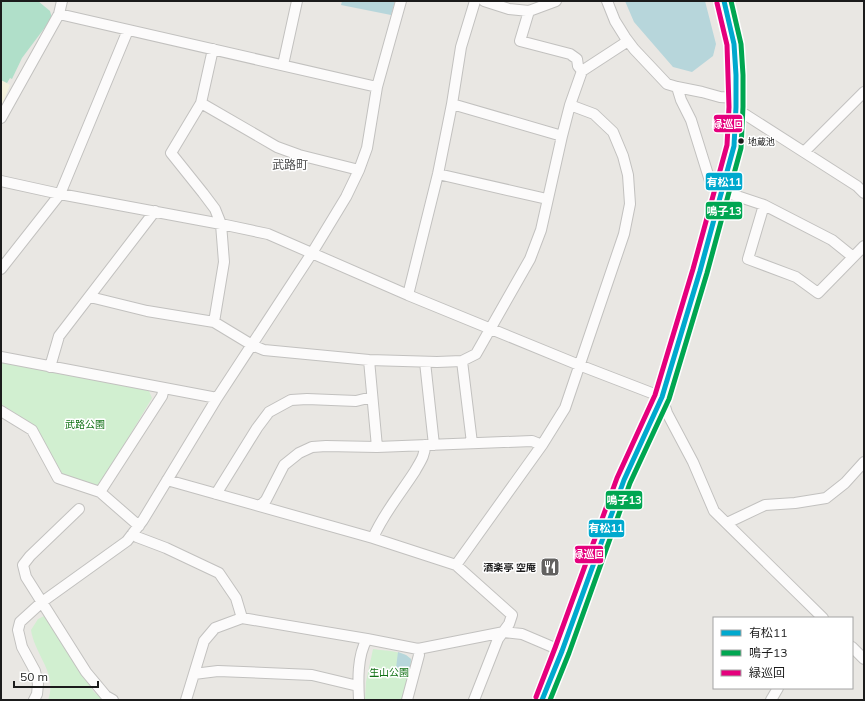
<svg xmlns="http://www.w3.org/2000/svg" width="865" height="701" viewBox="0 0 865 701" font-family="Mulish,'Noto Sans JP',sans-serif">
	<rect width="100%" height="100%" fill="#e9e7e3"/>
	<path fill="#f4f2dd" d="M1,80L10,85L1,107Z"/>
	<path fill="#d1efd0" d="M1,362L149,391L152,398L102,482L98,486L63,475L34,425L1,404Z
		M44,616L94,692L104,700H48C58,673 35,656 31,630L38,619Z
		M373,649C386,651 402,650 411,659L410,672L403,700H365L366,682Z"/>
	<path fill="#b0dfc9" d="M1,1H38L50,11L52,18L22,58L12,79L10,78L7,83L1,80Z"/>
	<path fill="#b7d6db" d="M342,1H395L391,15L341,5Z
		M625,1H705L716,44L713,56L692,72L673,67L634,22Z
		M398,652L406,655L411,659L410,672L405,675L396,668Z"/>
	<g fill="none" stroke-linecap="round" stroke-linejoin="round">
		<defs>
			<path id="street" d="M484,1L509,9L529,11L556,1
				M607,1L615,21L625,37L634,49L667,84L677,87L702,92L720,97L735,98
				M59,14L377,87
				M213,49L201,103L171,153L203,193L215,209L221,224L224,262L214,322
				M283,65L297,1
				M582,71L628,41
				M677,87L681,100L691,120L710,181L722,191L764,205L832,240L853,257
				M201,103L277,147L299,155L359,170
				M452,104L562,136
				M736,113L746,115L857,186L864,193
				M1,118L59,14L62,1
				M804,152L864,92
				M438,174L547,199
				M1,181L60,194L221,224L268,234L408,295L579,365L662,397L667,413L693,462L714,511L823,618
				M764,205L748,259L796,277L818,293L864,246
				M1,269L60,194L128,30
				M408,295L438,174L452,104L461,47L475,1
				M90,297L147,311L214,322L252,345L264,350L369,360L437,362L462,361L476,354L530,259L541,230L562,136L570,105L582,71L578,66L577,59L570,54L520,41L529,11
				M1,357L217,398
				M369,360L377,447
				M462,361L472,443
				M425,362L434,445
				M50,367L59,336L155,211
				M1,411L32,430L58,478L100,492L139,526
				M167,480L373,538L456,565L512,615L509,624L498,639L474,700
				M100,492L162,396L164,388
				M216,494L257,428L269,412L291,400L307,399L356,401L372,397
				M260,506L266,500L284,465L299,453L312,447L326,446L377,447L532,441L542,445
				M79,509L30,556L23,565L26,577L86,672L106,696L113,700
				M727,523L765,505L795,503L826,498L845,483L864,462
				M133,533L137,537L166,548L219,573L236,598L242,618
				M373,538C383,514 401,493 415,471C420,462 425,456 425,445
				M456,565L542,445L565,408L624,234L630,204L628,175L623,156L613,132L594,114L570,105
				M852,647L864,659
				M194,674L218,671L312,675L358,686
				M34,700L37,694L38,684L35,671L22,647L18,630L20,622L42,602L127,541L143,520L217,398L312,253L346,197L359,170L367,148L377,87L401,1
				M186,700L204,641L215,628L242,618L367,639L418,649L504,632L522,634L562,651
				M359,700C358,681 357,656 367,639
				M407,700L419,655L418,649
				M771,700L778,688"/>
			<path id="secondary" d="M542,700L562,651L624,480L662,397L700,271L734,146L736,107V75L734,44L724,1"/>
		</defs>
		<use href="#street" stroke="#c2c1bf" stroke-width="12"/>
		<use href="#secondary" stroke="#90917d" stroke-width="16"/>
		<use href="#street" stroke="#fcfbfb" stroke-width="10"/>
		<use href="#secondary" stroke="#f2f1e8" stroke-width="14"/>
		<defs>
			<path id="bus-1" d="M542,700L562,651L624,480L662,397L700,271L734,146L736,107V75L734,44L724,1"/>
			<path id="bus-2" d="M550,700L569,653L630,483L669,399L707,273L741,148L743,107V75L741,44L731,1"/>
			<path id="bus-3" d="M536,697L555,648L617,478L655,395L693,269L727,145L729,107L727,45L717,3"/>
		</defs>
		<use href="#bus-1" stroke="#fff" stroke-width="8"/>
		<use href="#bus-2" stroke="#fff" stroke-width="8"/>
		<use href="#bus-3" stroke="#fff" stroke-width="8"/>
		<use href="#bus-1" stroke="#00a9ce" stroke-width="5"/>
		<use href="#bus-2" stroke="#00a651" stroke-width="5"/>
		<use href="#bus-3" stroke="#e5007d" stroke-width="5"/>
	</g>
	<defs>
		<symbol id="restaurant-square" viewBox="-11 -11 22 22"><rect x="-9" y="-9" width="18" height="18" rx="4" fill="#636261" stroke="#fff"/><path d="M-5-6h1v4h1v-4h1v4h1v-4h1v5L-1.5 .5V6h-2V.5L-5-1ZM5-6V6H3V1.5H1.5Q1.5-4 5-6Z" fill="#fff"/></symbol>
	</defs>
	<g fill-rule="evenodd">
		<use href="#restaurant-square" x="539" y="556" width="22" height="22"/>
	</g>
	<circle fill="#1b1b1b" stroke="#fff" stroke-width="1.5" cx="741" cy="141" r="3.5"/>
	<g text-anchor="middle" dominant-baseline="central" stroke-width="3" stroke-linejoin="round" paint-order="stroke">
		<g font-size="9" fill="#1b1b1b" stroke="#fff" text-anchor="start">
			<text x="748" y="141">地蔵池</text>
		</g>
		<g font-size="10" fill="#117115" stroke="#fff">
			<text x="85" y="424">武路公園</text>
			<text x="389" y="672">生山公園</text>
		</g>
		<g font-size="10" font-weight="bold" fill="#1b1b1b" stroke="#fff" text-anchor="end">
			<text x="536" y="567">酒楽亭 空庵</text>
		</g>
		<g font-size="12" fill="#4e4e4e" stroke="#fff">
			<text x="290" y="164">武路町</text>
		</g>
	</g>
	<g stroke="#fff" stroke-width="1.5">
		<rect x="713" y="114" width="30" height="19" rx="4" fill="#e5007d"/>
		<rect x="705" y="172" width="38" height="19" rx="4" fill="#00a9ce"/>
		<rect x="705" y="201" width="38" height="19" rx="4" fill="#00a651"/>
		<rect x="605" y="490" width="38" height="20" rx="4" fill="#00a651"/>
		<rect x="588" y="519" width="37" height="19" rx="4" fill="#00a9ce"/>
		<rect x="574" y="545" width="30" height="19" rx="4" fill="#e5007d"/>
	</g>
	<g font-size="11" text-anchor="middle" font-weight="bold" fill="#fff">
		<text x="728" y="128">緑巡回</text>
		<text x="724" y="186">有松11</text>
		<text x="724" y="215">鳴子13</text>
		<text x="624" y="504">鳴子13</text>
		<text x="606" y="532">有松11</text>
		<text x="589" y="558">緑巡回</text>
	</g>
	<rect width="865" height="701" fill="none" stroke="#1b1b1b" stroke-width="4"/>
	<rect x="713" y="617" width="140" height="72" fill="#ffffff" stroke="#a4a4a4"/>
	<rect x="721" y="630" width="20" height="6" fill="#00a9ce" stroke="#a4a4a4"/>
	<text x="749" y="637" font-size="12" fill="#1b1b1b">有松11</text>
	<rect x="721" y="650" width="20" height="6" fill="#00a651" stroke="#a4a4a4"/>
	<text x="749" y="657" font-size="12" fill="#1b1b1b">鳴子13</text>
	<rect x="721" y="670" width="20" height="6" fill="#e5007d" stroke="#a4a4a4"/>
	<text x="749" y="677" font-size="12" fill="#1b1b1b">緑巡回</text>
	<path d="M14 681v6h84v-6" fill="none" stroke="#1b1b1b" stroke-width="2"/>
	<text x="20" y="681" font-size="12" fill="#1b1b1b" stroke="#ffffff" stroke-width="3" paint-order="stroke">50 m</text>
</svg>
